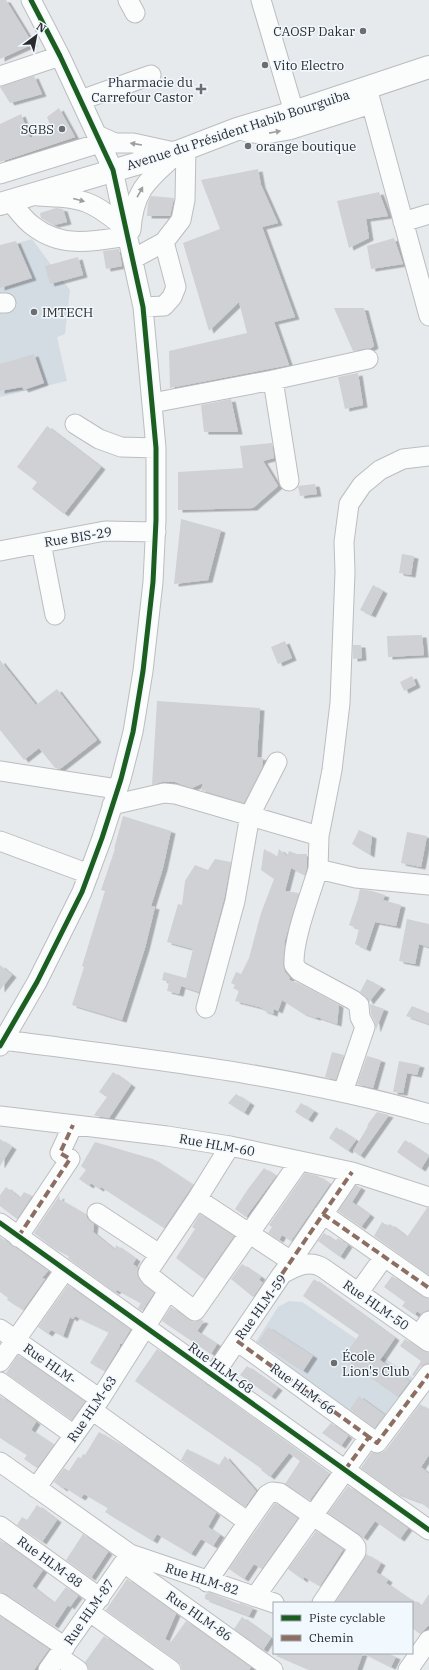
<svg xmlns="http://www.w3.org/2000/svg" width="429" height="1670" viewBox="0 0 429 1670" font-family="'IBM Plex Serif',serif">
	<defs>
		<filter id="shadow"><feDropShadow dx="4.5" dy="2.5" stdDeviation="0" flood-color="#0004"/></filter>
	</defs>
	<rect width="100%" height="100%" fill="#e7eaed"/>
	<path fill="#d4dce3" d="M32,239L70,290L65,334L57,337L67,381L0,397V248Z
		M289,1301L302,1302L417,1380L377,1435L253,1346L278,1307Z"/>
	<path fill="#cfd1d4" filter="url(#shadow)" d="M0,0H6L33,44L0,59Z
		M34,76L42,94L10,103L0,87Z
		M59,108L75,137L0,162V124L21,114L30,138L51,128L47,117Z
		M258,169L261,185L278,223L262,227L295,317L274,322L289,365L170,388L169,351L247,333L239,302L209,331L183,243L220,229L201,180Z
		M379,192L388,216L366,219L369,238L349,248L337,201Z
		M151,196L174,198L170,216H147L148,203Z
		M56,208L63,209L67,222L54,225L41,218L40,213Z
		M394,238L403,264L371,269L367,246Z
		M16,241L32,278L0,288V245Z
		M119,249L122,266L106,269L103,251Z
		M78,257L83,275L50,284L45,266Z
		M334,308H364L374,346L371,348L353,351Z
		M34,354L44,383L24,390L22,387L0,391V364Z
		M358,373L363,405L345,409L338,377Z
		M231,399L238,432H204L201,405Z
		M47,426L101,467L64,514L32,489L37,482L17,467Z
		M272,443L274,458L263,461L278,486L253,508L178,510V472L243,468L240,446Z
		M315,484L317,494L300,496L298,486Z
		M181,519L221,530L208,580L174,584Z
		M402,554L414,556L411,575L399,573Z
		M373,585L383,591L371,615L360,610Z
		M422,635L424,655L388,657L387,636Z
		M285,641L292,658L278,664L271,647Z
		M353,645H361L362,658L353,659Z
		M0,660L36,705L57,689L97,740L60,769L55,768L39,748L24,760L0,730Z
		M412,676L416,685L404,691L400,682Z
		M157,701L260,708L257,757L263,758L262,768L244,803L201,790L203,783L192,788L175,782H162L152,785Z
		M123,816L171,831L163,868L151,906L155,907L145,948L122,1020L72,1005L84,967L82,966L105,891L101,890L115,849H114Z
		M359,830L372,836L370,855L352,844Z
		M407,832L427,836L421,867L401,863Z
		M264,849L277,857L279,849L287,856L289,851L297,854H307V867L305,875L291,868L285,891L299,893L285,940L283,965L285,972L290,978L289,980L298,983L339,1005L337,1024L317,1017L316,1018L302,1013L282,1000L278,1011L274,1009L273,1014L262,1010L263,1008L235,1001L239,991L233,988L235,985L231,983L236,972L241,974L249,958L261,913L274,879L261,870Z
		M215,859L231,862L224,899L199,992L181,986L179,994L167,991L169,982L162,980L164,972L186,978L193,949L167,942L178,904L182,905L185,881L195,865L208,870Z
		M360,889L372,891L385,895L383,900L401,905L396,926L375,922L366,949L355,944L359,929L349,925L358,899H359L358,898Z
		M407,919L429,924V947L419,944L415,964L399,961Z
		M0,965L12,975L0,990Z
		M367,979L381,987L369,1002L366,997L360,992Z
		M370,1004L384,1009L376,1030L375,1022L371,1014Z
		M412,1006L429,1013V1024L406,1016Z
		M332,1052L344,1055L336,1080L325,1077Z
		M367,1056L381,1060L373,1088L357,1084Z
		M399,1061L420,1065L417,1075L407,1073L403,1093L393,1092Z
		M113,1072L131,1085L109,1118L96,1116L94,1115L107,1097L99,1092Z
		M236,1094L250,1103L244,1113L228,1103Z
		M301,1103L314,1111L308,1120L295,1112Z
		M377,1112L389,1115L360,1156L353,1151L367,1128L368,1124Z
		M336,1127L356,1140L348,1151L329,1138Z
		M0,1139L12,1147L0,1166Z
		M405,1140L429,1156L421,1169L397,1152Z
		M95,1142L153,1159L193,1185L164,1228L101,1187L99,1189L91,1183L89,1186L79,1179L86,1170L81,1166Z
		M264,1168L276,1176L246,1217L235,1209L248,1189Z
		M305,1173L318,1176L330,1184L291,1241L282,1235L279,1240L268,1233L272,1227L269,1225Z
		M356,1185L361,1188L352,1202L370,1215L361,1227L338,1211Z
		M6,1187L20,1198L24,1192L32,1196L17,1219L0,1206V1195Z
		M59,1196L60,1197L59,1199L87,1215V1218L94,1224L93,1232L115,1250L116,1245L136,1259L133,1264L138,1268L137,1274L139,1279L154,1293L142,1311L138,1308L141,1303L117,1290L115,1292L68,1258L69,1256L52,1247L34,1233Z
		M427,1208H429V1275L374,1236L382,1222L388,1226L390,1224L407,1237Z
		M200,1214L234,1236L204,1279L176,1258L195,1229L192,1227Z
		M324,1233L335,1241L338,1238L348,1245L340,1257L318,1241Z
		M0,1237L48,1271L42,1278L45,1279L23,1310L7,1300L8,1298L0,1292Z
		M242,1264L261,1277L259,1280L263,1283L253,1297L231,1279Z
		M392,1276L423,1297L429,1299V1310L421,1314L417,1311L415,1315L402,1306L405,1302L384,1287Z
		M314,1279L395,1338L380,1360L410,1381L398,1397L343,1358L359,1335L303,1296Z
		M68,1285L130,1330L122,1344H120V1346L105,1371L90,1363L109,1332L75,1316L73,1319L70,1317L63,1336L51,1330L48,1334L38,1327Z
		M171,1307L189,1320L194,1322L201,1320L204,1321L197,1331L217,1344L211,1354L162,1321Z
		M268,1327L313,1356L303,1371L258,1342Z
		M405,1339L423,1351L429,1353V1363L420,1367L414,1376L412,1375L421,1361L400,1346Z
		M157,1349L329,1474L310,1500L285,1484L300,1461L289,1453L270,1477L261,1470L262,1469L135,1381Z
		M18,1355L85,1402L72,1420L6,1373Z
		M247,1366L278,1388L271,1397L240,1375Z
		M0,1396L36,1422L31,1430L54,1445L37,1468L24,1459L27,1455L0,1438Z
		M359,1396L385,1415L375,1428L350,1409Z
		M420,1404L429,1410V1455L421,1467L429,1474V1509L420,1502L396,1493L361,1468L371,1453H381L386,1450Z
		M331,1423L348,1436L341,1446L322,1433Z
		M99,1432L126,1448L216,1513L208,1527L220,1535L213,1546L201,1539L191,1554L157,1534L153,1541L105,1512L108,1508L84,1494L81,1498L64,1487L63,1489L54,1482L64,1468L69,1471L78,1457L81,1458L83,1454L85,1455Z
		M187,1449L219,1465L225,1456L256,1491L245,1507L181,1460Z
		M348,1486L408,1528L400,1539L375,1521L363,1538L328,1513Z
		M275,1503L298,1518L262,1569L254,1564L244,1579L229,1569Z
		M37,1505L57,1520L42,1542L17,1525L22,1517L27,1520Z
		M316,1531L343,1550L320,1586L304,1577L303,1580L288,1569Z
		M83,1534L108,1552L91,1578L66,1560Z
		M0,1540L43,1570L32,1586L54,1603L66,1587L78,1596L70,1607L68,1605L54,1626L6,1594L0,1592Z
		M366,1554L381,1563L376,1572L388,1580L386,1583L412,1601V1599L421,1606L429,1594V1625L420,1634L412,1628V1603H335Z
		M127,1579L176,1614L165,1639L171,1642L186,1621L251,1667L249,1670H182L181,1665L177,1661L106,1610Z
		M209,1592L239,1604L240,1603L253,1608L249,1616L205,1599V1595Z
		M0,1616L49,1649L34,1670H0Z
		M242,1617L271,1638L263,1650L234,1629Z
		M104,1636L152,1670H89L85,1662Z
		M272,1653H387L396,1657L391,1667L363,1653L357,1670H311Z"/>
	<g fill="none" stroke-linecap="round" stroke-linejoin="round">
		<defs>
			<path id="minor" d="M128,0L135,13
				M261,0L294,112
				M0,76L60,56
				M367,88L429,316
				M81,100L151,75
				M237,129L251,133L266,134L289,130L371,104
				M97,135L115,143H133L174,152
				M0,174L100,143
				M38,196C84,198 92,200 127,230
				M10,201C17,209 24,220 33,226C62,249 95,241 128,236
				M403,222L429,214
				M131,230C134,187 150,179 180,151
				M133,259L164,242L181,220L185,200L186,148
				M0,303H6
				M143,307L164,306L172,297L176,287L164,242
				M273,380L289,481
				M152,403L273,380L368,359
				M75,424L99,439L121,447L156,448
				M41,543L55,615
				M0,551L105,531L156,532
				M0,771L117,789
				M112,805L164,793L175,794L319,836L318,869L356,878L429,885
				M319,836L332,770L340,703L345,572L344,542L349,504L362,485L380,470L403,459L429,456
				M0,841L89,874
				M318,869C310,896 293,938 294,965L299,971L353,1000L359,1005L360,1017L365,1027L343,1092
				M206,1008L235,901L250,815L277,762
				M4,1040C147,1059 290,1074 429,1114
				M0,1046L37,982L82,892L102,838L121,779L133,732L143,671L153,582L156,520V448L143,307L113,170L60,56L31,0
				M0,1116L167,1136L230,1146L352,1172L429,1197
				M230,1146L197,1199L149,1270L148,1273L151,1277L195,1311L300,1161
				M197,1199L291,1261
				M97,1213L159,1254
				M323,1214L429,1288
				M0,1223L429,1530
				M18,1237L70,1159L60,1153L73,1125
				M283,1273L352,1172
				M359,1292L384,1257
				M0,1329L100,1399
				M419,1335L429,1321
				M237,1341L369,1437
				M0,1362L65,1270
				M213,1376L282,1274C295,1267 309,1259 323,1268L429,1342
				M0,1382L74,1435
				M92,1410L248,1522L207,1582
				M0,1462L130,1554L274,1603
				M36,1488L100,1399L168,1291
				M248,1522L267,1495L272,1492L280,1493L353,1543L356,1547V1552L322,1603
				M0,1526L100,1598
				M124,1563L273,1670
				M255,1597L369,1437L377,1443L429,1374
				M0,1603L65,1647
				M90,1612L171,1670
				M58,1656L78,1670
				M48,1670L130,1554
				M408,1670L429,1640"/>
			<path id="major" d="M0,204L180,151L237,129L294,112L429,67"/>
		</defs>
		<use href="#minor" stroke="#bbbdbf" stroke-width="21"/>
		<use href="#major" stroke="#bbbdbf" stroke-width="24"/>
		<use href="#minor" stroke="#fbfcfc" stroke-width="19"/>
		<use href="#major" stroke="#fbfcfc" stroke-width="22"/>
		<path stroke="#8d6e63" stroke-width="4" stroke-dasharray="8 4" stroke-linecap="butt" d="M323,1214L429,1288
			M18,1237L70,1159L60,1153L73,1125
			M282,1274L352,1172
			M237,1341L369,1437
			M345,1470L369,1437L377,1443L429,1374"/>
		<defs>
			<path id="cycleway" d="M0,1046L37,982L82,892L102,838L121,779L133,732L143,671L153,582L156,520V448L143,307L113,170L60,56L31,0
				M0,1223L429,1530"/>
		</defs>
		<use href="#cycleway" stroke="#f1f8fe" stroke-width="8"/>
		<use href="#cycleway" stroke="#1b5e20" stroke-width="5"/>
	</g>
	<defs><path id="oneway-solid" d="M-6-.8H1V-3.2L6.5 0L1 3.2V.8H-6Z"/></defs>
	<g fill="#9c9e9f">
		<use href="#oneway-solid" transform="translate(275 132) rotate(-11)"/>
		<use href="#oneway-solid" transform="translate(136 144) rotate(-171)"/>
		<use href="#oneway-solid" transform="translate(140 192) rotate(-61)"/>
		<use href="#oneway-solid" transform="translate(79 200) rotate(15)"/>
	</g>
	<g fill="#6c6e71" stroke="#f1f8fe" stroke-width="1.5">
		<circle cx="363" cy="31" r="4"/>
		<circle cx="265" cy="65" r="4"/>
		<path d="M199 83h4v4h4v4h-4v4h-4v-4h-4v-4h4z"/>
		<circle cx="62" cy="129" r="4"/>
		<circle cx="248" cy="146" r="4"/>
		<circle cx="34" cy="312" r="4"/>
		<circle cx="334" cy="1363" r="4"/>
	</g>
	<g text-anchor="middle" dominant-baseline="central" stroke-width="3" stroke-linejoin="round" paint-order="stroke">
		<g font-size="13" fill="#292b2e" stroke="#f1f8fe" text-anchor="start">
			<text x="355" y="31" text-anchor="end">CAOSP Dakar</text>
			<text x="273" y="65">Vito Electro</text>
			<text x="193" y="82" text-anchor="end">Pharmacie du<tspan x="193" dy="15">Carrefour Castor</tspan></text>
			<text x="54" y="129" text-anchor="end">SGBS</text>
			<text x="256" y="146">orange boutique</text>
			<text x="42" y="312">IMTECH</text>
			<text x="342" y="1356">École<tspan x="342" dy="15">Lion's Club</tspan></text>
		</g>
		<g font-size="13" fill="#292b2e" stroke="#f1f8fe">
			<text transform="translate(238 130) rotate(-18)">Avenue du Président Habib Bourguiba</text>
			<text transform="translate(78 537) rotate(-9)">Rue BIS-29</text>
			<text transform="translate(217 1145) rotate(10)">Rue HLM-60</text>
			<text transform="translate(376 1305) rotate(35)">Rue HLM-50</text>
			<text transform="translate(261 1307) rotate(-54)">Rue HLM-59</text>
			<text transform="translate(50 1364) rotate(35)">Rue HLM-</text>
			<text transform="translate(221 1368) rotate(36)">Rue HLM-68</text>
			<text transform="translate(303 1389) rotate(36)">Rue HLM-66</text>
			<text transform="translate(92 1409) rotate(-56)">Rue HLM-63</text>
			<text transform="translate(50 1562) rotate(36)">Rue HLM-88</text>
			<text transform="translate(202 1579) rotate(18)">Rue HLM-82</text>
			<text transform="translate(89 1612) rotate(-55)">Rue HLM-87</text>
			<text transform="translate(199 1616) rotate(35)">Rue HLM-86</text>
		</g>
	</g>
	<rect x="273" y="1602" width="140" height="52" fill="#f1f8fe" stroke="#a1a6ab"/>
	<rect x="281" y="1615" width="20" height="6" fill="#1b5e20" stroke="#a1a6ab"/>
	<text x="309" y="1622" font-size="12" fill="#292b2e">Piste cyclable</text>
	<rect x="281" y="1635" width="20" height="6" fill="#8d6e63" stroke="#a1a6ab"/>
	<text x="309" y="1642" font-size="12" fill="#292b2e">Chemin</text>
	<g transform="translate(36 36) rotate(32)" stroke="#f1f8fe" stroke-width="3" paint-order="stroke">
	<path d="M0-3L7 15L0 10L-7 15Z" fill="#292b2e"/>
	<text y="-6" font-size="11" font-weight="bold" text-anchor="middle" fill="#292b2e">N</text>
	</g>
</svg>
